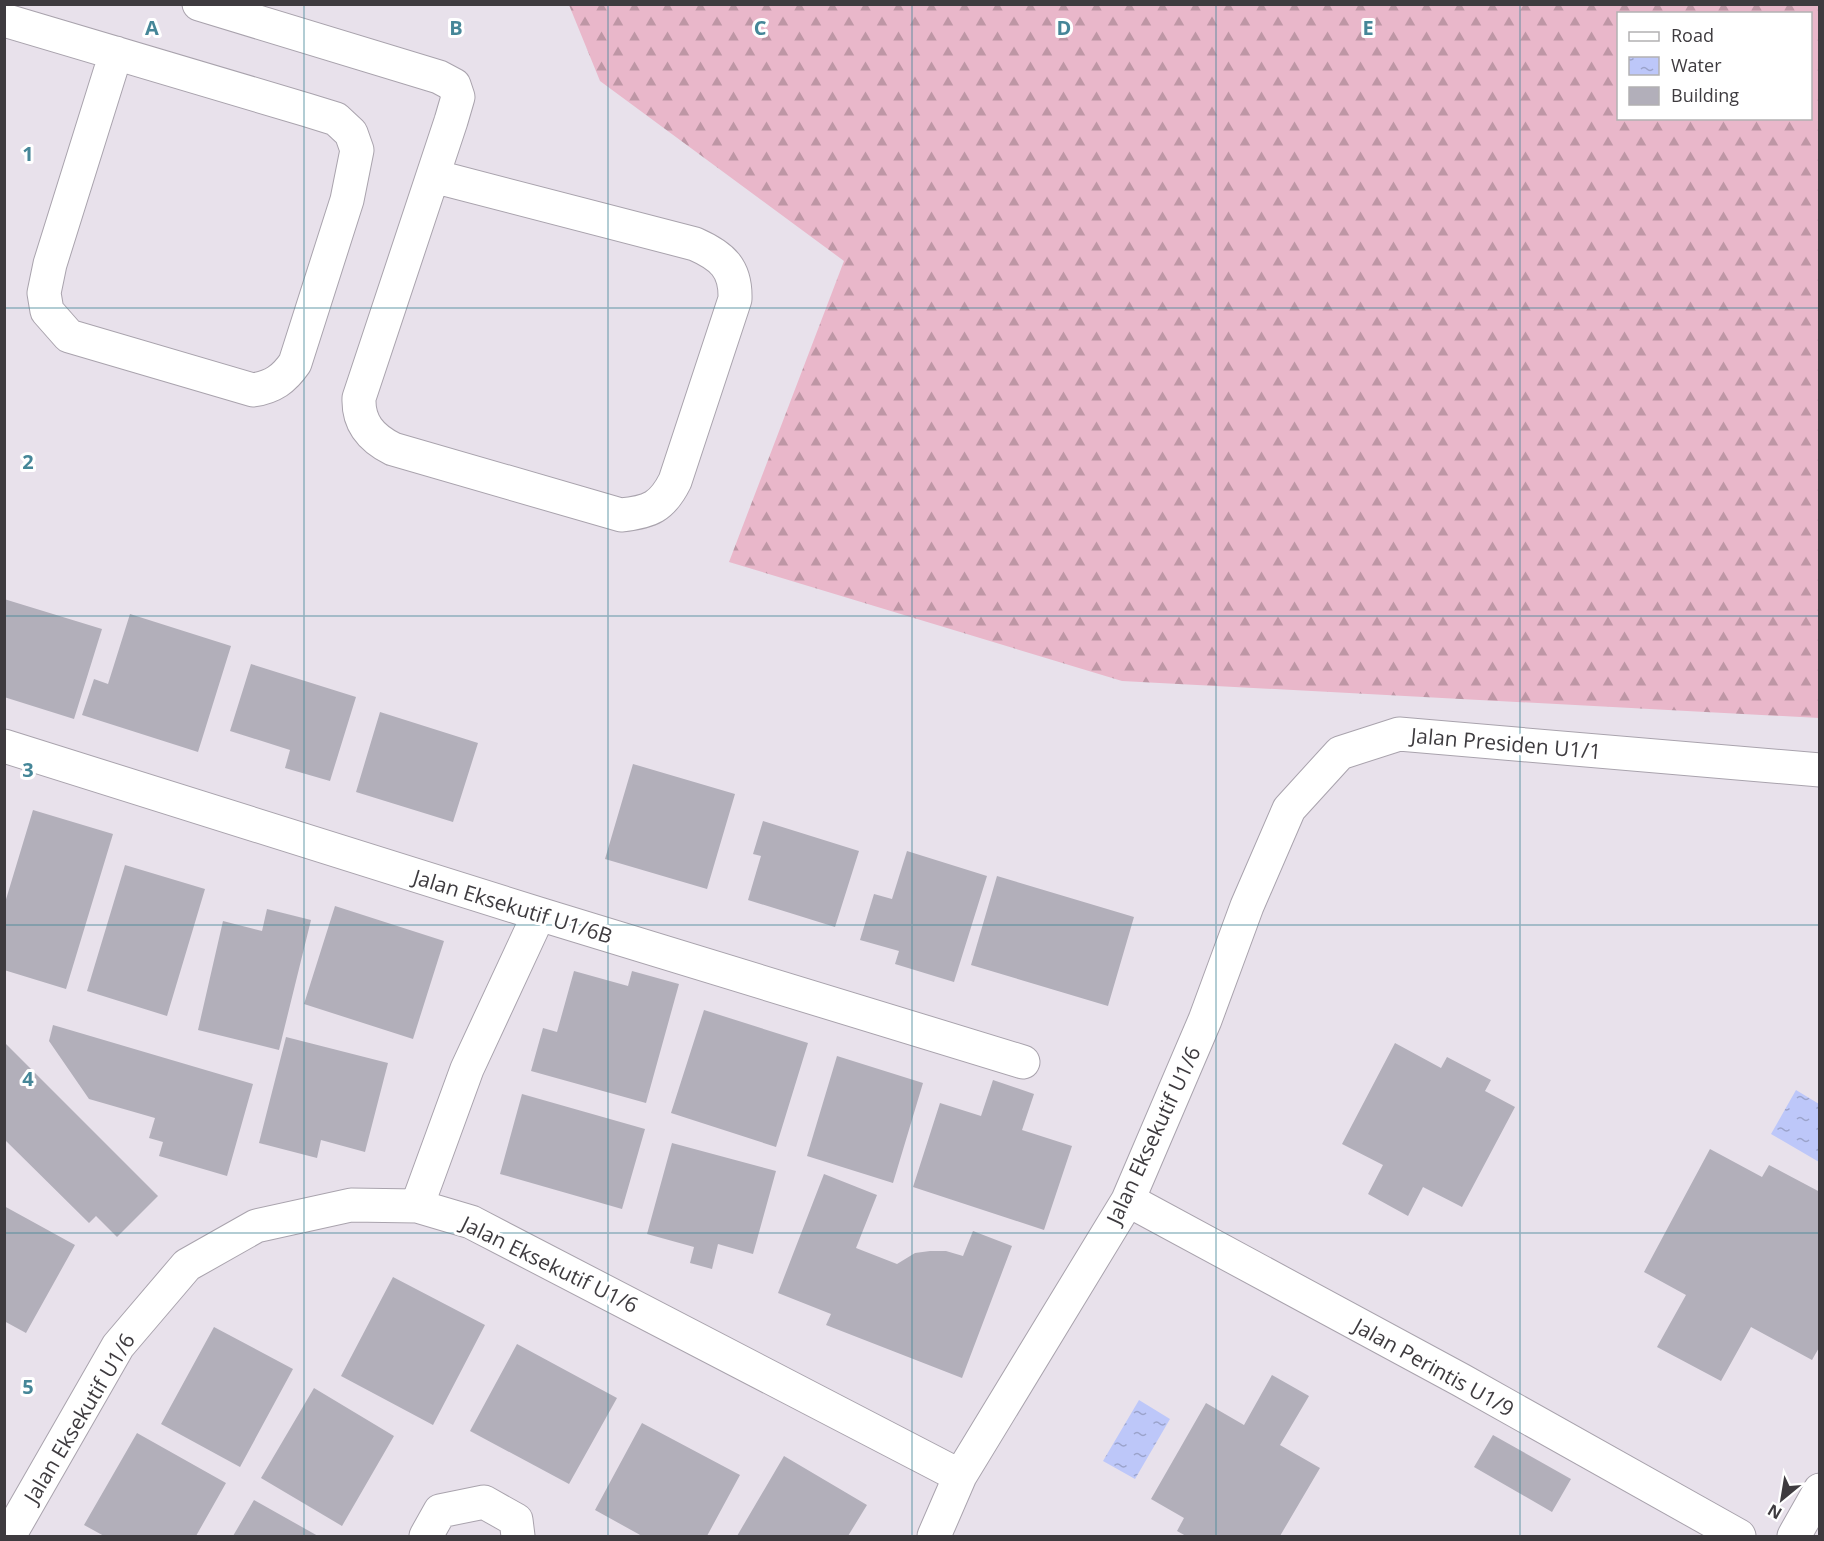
<svg xmlns="http://www.w3.org/2000/svg" width="1824" height="1541" viewBox="0 0 1824 1541" font-family="'Open Sans',sans-serif">
	<defs>
		<pattern id="forest-firs" width="22" height="20" patternUnits="userSpaceOnUse" patternTransform="scale(1.5)"><rect width="22" height="20" fill="#e9b7ca"/><path d="M5 1l3.5 6h-7zM16 11l3.5 6h-7z" fill="#be96a5"/></pattern>
		<pattern id="water-ripples" width="26" height="14" patternUnits="userSpaceOnUse" patternTransform="scale(1.5)"><rect width="26" height="14" fill="#bdc7f9"/><path d="M2 4q2-2 4 0t4 0M15 11q2-2 4 0t4 0" fill="none" stroke="#9ba3cb"/></pattern>
	</defs>
	<rect width="100%" height="100%" fill="#e8e1eb"/>
	<path fill="url(#forest-firs)" fill-rule="evenodd" d="M569,5H1819V718L1122,681L729,562L844,261L600,81ZM1618,14H1810V118H1618Z"/>
	<path fill="url(#water-ripples)" d="M1796,1090L1819,1104V1162L1771,1134Z
		M1139,1400L1170,1419L1135,1479L1103,1461Z"/>
	<path fill="#b2afba" d="M4,599L102,629L74,719L4,697Z
		M130,614L231,646L198,752L82,715L94,679L108,684Z
		M251,664L356,697L330,781L285,768L290,750L230,731Z
		M380,712L478,743L453,822L356,792Z
		M633,764L735,794L707,889L605,859Z
		M33,810L113,834L66,989L4,970V906Z
		M763,821L859,851L835,927L748,900L761,856L753,854Z
		M907,851L987,876L954,982L895,964L899,951L860,940L874,894L892,899Z
		M125,865L205,889L167,1016L87,991Z
		M997,876L1134,917L1108,1006L971,965Z
		M335,906L444,941L413,1039L304,1004Z
		M267,909L311,920L279,1050L198,1030L223,921L262,931Z
		M574,971L628,986L632,971L679,984L646,1103L531,1071L543,1028L557,1032Z
		M704,1010L808,1043L776,1147L671,1113Z
		M53,1025L253,1084L227,1176L159,1156L163,1142L149,1138L155,1118L89,1099L49,1041Z
		M286,1037L388,1063L365,1152L321,1140L317,1158L259,1143Z
		M4,1042L158,1196L117,1237L96,1216L89,1223L4,1139Z
		M1395,1043L1441,1068L1447,1057L1491,1080L1485,1091L1515,1107L1462,1207L1423,1187L1408,1216L1368,1194L1383,1165L1342,1144Z
		M837,1056L923,1083L893,1183L807,1156Z
		M993,1080L1034,1094L1022,1130L1072,1146L1044,1230L913,1187L940,1103L981,1116Z
		M522,1094L645,1129L622,1209L500,1174Z
		M672,1143L776,1171L753,1254L718,1244L712,1269L690,1263L694,1247L647,1234Z
		M1710,1149L1762,1177L1769,1165L1820,1192V1346L1812,1360L1751,1327L1721,1381L1657,1347L1686,1295L1644,1272Z
		M824,1174L877,1195L856,1248L897,1264L915,1253L930,1251H946L963,1256L973,1231L1012,1246L962,1378L826,1325L831,1314L778,1293Z
		M4,1206L75,1245L26,1333L4,1321Z
		M393,1277L485,1325L433,1425L341,1376Z
		M214,1327L293,1369L240,1467L161,1424Z
		M517,1344L617,1398L569,1484L470,1431Z
		M1272,1375L1309,1396L1280,1445L1320,1468L1280,1536H1186L1177,1531L1184,1518L1151,1499L1206,1403L1244,1425Z
		M314,1388L394,1436L342,1526L261,1478Z
		M642,1423L740,1475L707,1536H642L595,1510Z
		M137,1433L226,1483L196,1536H104L84,1525Z
		M1493,1435L1571,1479L1552,1512L1474,1467Z
		M784,1456L867,1505L848,1536H737Z
		M254,1500L318,1536H233Z"/>
	<g fill="none" stroke-linecap="round" stroke-linejoin="round">
		<defs>
			<path id="minor" d="M199,4L439,77L454,85L458,97L451,121L359,398C358,423 371,438 393,449L621,515C650,512 662,507 675,481L735,299C736,268 722,256 695,244L433,176
				M4,20L307,110L336,119L351,133L357,150L347,200L295,363C284,379 273,387 253,390L69,336L47,311L44,293L50,264L116,53
				M4,746L539,914L1023,1062
				M1128,1200L1461,1380L1739,1536
				M417,1206L467,1069L539,914
				M960,1476L1128,1200L1205,1020L1247,906L1289,809L1340,753L1399,734L1820,770
				M9,1536L118,1346L187,1265L256,1226L351,1205L417,1206L471,1222L960,1476L934,1536
				M426,1536L440,1511L484,1502L516,1520L518,1536
				M1794,1536L1820,1490"/>
		</defs>
		<use href="#minor" stroke="#a9a3ad" stroke-width="35"/>
		<use href="#minor" stroke="#fff" stroke-width="33"/>
	</g>
	<path fill="none" stroke="#458698" stroke-width="1.5" stroke-opacity="0.55" d="M304,4V1536M608,4V1536M912,4V1536M1216,4V1536M1520,4V1536M4,308H1820M4,616H1820M4,925H1820M4,1233H1820"/>
	<g text-anchor="middle" dominant-baseline="central" stroke-width="6" stroke-linejoin="round" paint-order="stroke">
		<g font-size="21" fill="#3e3b3f" stroke="#fff">
			<text transform="translate(1506 743) rotate(5)">Jalan Presiden U1/1</text>
			<text transform="translate(513 906) rotate(17)">Jalan Eksekutif U1/6B</text>
			<text transform="translate(1153 1135) rotate(-65)">Jalan Eksekutif U1/6</text>
			<text transform="translate(550 1264) rotate(26)">Jalan Eksekutif U1/6</text>
			<text transform="translate(1434 1367) rotate(29)">Jalan Perintis U1/9</text>
			<text transform="translate(79 1418) rotate(-59)">Jalan Eksekutif U1/6</text>
		</g>
	</g>
	<g font-size="20" text-anchor="middle" font-weight="bold" fill="#458698" stroke="#fff" stroke-width="6" stroke-linejoin="round" paint-order="stroke">
		<text x="152" y="35">A</text>
		<text x="456" y="35">B</text>
		<text x="760" y="35">C</text>
		<text x="1064" y="35">D</text>
		<text x="1368" y="35">E</text>
		<text x="28" y="161">1</text>
		<text x="28" y="469">2</text>
		<text x="28" y="777">3</text>
		<text x="28" y="1086">4</text>
		<text x="28" y="1394">5</text>
	</g>
	<rect width="1824" height="1541" fill="none" stroke="#3e3b3f" stroke-width="12"/>
	<rect x="1617" y="12" width="195" height="108" fill="#ffffff" stroke="#b2b1b2" stroke-width="1.5"/>
	<rect x="1629" y="32" width="30" height="9" fill="#ffffff" stroke="#b2b1b2" stroke-width="1.5"/>
	<text x="1671" y="42" font-size="18" fill="#3e3b3f">Road</text>
	<rect x="1629" y="57" width="30" height="18" fill="url(#water-ripples)" stroke="#b2b1b2" stroke-width="1.5"/>
	<text x="1671" y="72" font-size="18" fill="#3e3b3f">Water</text>
	<rect x="1629" y="87" width="30" height="18" fill="#b2afba" stroke="#b2b1b2" stroke-width="1.5"/>
	<text x="1671" y="102" font-size="18" fill="#3e3b3f">Building</text>
	<g transform="translate(1782 1499) rotate(210)" stroke="#ffffff" stroke-width="4.5" paint-order="stroke">
	<path d="M0-4.5L10 22L0 15L-10 22Z" fill="#3e3b3f"/>
	<text y="-9" font-size="16" font-weight="bold" text-anchor="middle" fill="#3e3b3f">N</text>
	</g>
</svg>
